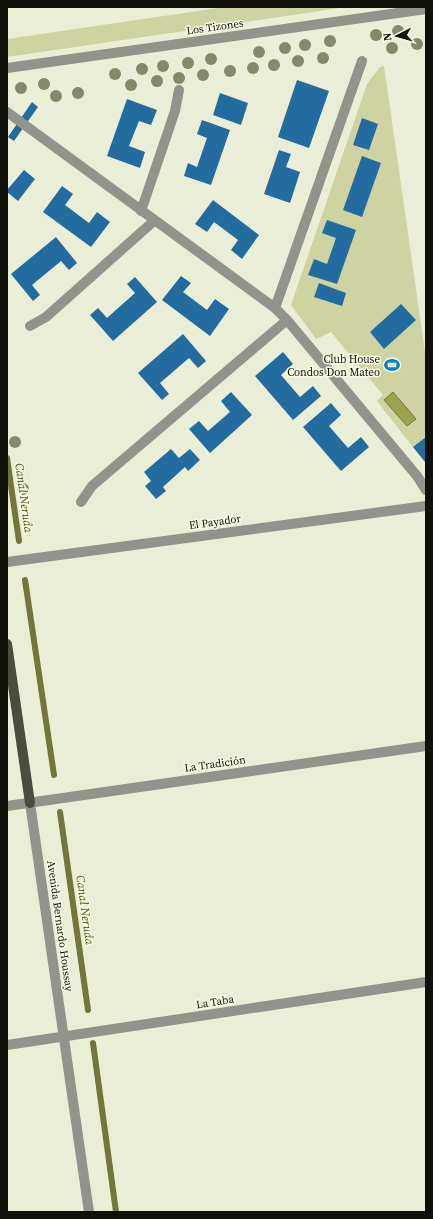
<svg xmlns="http://www.w3.org/2000/svg" width="433" height="1219" viewBox="0 0 433 1219" font-family="'Source Serif 4',serif">
	<rect width="100%" height="100%" fill="#ebeed6"/>
	<path fill="#ced3a1" d="M225,7H347L7,57V39Z
		M384,66L426,359V464L377,401L383,395L331,332L316,339L291,305L367,84L380,67Z"/>
	<path fill="#9ca24f" stroke="#72763a" d="M393,392L416,419L407,426L384,400Z"/>
	<g fill="none" stroke-linecap="round" stroke-linejoin="round">
		<path stroke="#72763a" stroke-width="6" d="M7,458L19,541
			M25,580L54,775
			M60,812L88,1010
			M93,1043L116,1212"/>
	</g>
	<path fill="#236ca0" d="M297,80L329,91L309,148L278,137Z
		M220,93L248,103L241,125L213,115Z
		M127,99L157,110L151,125L139,121L129,146L145,152L140,168L107,156Z
		M32,102L38,107L14,141L8,137Z
		M362,118L378,124L369,150L353,145Z
		M202,120L230,130L211,185L184,176L188,163L197,167L207,138L197,134Z
		M279,150L291,154L286,167L300,172L290,203L264,194Z
		M362,156L381,163L362,217L343,210Z
		M24,170L35,179L18,201L7,192V190Z
		M62,186L73,194L65,205L89,223L97,212L110,222L91,247L43,212Z
		M213,200L259,235L242,259L231,250L238,240L214,222L207,232L195,224Z
		M327,220L356,230L337,284L308,275L314,259L327,264L336,238L322,233Z
		M56,237L77,263L69,270L61,261L32,285L40,295L33,301L11,274Z
		M181,276L191,283L183,292L207,310L215,299L229,309L210,336L162,300Z
		M135,277L157,302L113,341L90,315L98,308L107,318L135,293L127,284Z
		M319,283L346,293L342,306L314,297Z
		M401,304L416,320L384,349L370,332Z
		M183,334L206,361L198,368L189,358L160,383L169,394L162,400L138,373Z
		M283,352L293,364L281,375L300,397L313,386L321,396L293,420L255,376Z
		M231,392L252,415L210,453L189,429L199,421L208,431L230,412L221,401Z
		M331,403L341,415L329,426L348,448L361,437L369,447L341,471L303,427Z
		M426,437V463L413,447Z
		M171,449L179,458L190,449L200,460L188,471L185,467L163,487L166,491L156,499L145,486L151,481L144,472Z"/>
	<g fill="none" stroke-linecap="round" stroke-linejoin="round">
		<path stroke="#92938a" stroke-width="10" d="M7,68L426,9
			M7,112L275,308L287,320L417,476L426,490
			M141,211L175,111L179,90
			M275,308L362,61
			M30,326L46,317L155,220
			M81,502L92,486L287,320
			M7,562L426,506
			M30,803L89,1212
			M7,806L426,746
			M7,1045L426,982"/>
		<path stroke="#4b4c3c" stroke-width="10" d="M7,644L30,803"/>
	</g>
	<g fill="#86886a">
		<circle cx="398" cy="31" r="6"/>
		<circle cx="376" cy="35" r="6"/>
		<circle cx="330" cy="41" r="6"/>
		<circle cx="417" cy="44" r="6"/>
		<circle cx="305" cy="45" r="6"/>
		<circle cx="285" cy="48" r="6"/>
		<circle cx="392" cy="48" r="6"/>
		<circle cx="259" cy="52" r="6"/>
		<circle cx="323" cy="58" r="6"/>
		<circle cx="211" cy="59" r="6"/>
		<circle cx="298" cy="61" r="6"/>
		<circle cx="188" cy="63" r="6"/>
		<circle cx="274" cy="65" r="6"/>
		<circle cx="163" cy="66" r="6"/>
		<circle cx="253" cy="68" r="6"/>
		<circle cx="142" cy="69" r="6"/>
		<circle cx="230" cy="71" r="6"/>
		<circle cx="115" cy="74" r="6"/>
		<circle cx="203" cy="75" r="6"/>
		<circle cx="179" cy="78" r="6"/>
		<circle cx="157" cy="81" r="6"/>
		<circle cx="44" cy="84" r="6"/>
		<circle cx="131" cy="85" r="6"/>
		<circle cx="21" cy="88" r="6"/>
		<circle cx="78" cy="93" r="6"/>
		<circle cx="56" cy="96" r="6"/>
		<circle cx="15" cy="442" r="6"/>
		<circle cx="23" cy="489" r="6"/>
	</g>
	<defs>
		<symbol id="stadium-bare" viewBox="-9 -9 18 18"><path d="M0-5a6.5 5 0 1 0 0 10a6.5 5 0 1 0 0-10ZM-3.5-1.8h7v3.6h-7Z" fill="#0082c9" stroke="#f8fbe3" stroke-width="2.5" paint-order="stroke"/></symbol>
	</defs>
	<g fill-rule="evenodd">
		<use href="#stadium-bare" x="381" y="354" width="22" height="22"/>
	</g>
	<g text-anchor="middle" dominant-baseline="central" stroke-width="3" stroke-linejoin="round" paint-order="stroke">
		<g font-size="11" fill="#101109" stroke="#f8fbe3">
			<text transform="translate(215 27) rotate(-8)">Los Tizones</text>
			<text transform="translate(215 522) rotate(-8)">El Payador</text>
			<text transform="translate(215 764) rotate(-8)">La Tradición</text>
			<text transform="translate(60 926) rotate(82)">Avenida Bernardo Houssay</text>
			<text transform="translate(215 1002) rotate(-9)">La Taba</text>
		</g>
		<g font-size="11" fill="#101109" stroke="#f8fbe3" text-anchor="end">
			<text x="380" y="359">Club House<tspan x="380" dy="13">Condos Don Mateo</tspan></text>
		</g>
		<g font-size="12" font-style="italic" fill="#4c4f10" stroke="#f8fbe3">
			<text transform="translate(24 498) rotate(82)">Canal Neruda</text>
			<text transform="translate(85 910) rotate(82)">Canal Neruda</text>
		</g>
	</g>
	<rect width="433" height="1219" fill="none" stroke="#101109" stroke-width="16"/>
	<g transform="translate(397 36) rotate(264)" stroke="#f8fbe3" stroke-width="3" paint-order="stroke">
	<path d="M0-3L7 15L0 10L-7 15Z" fill="#101109"/>
	<text y="-6" font-size="11" font-weight="bold" text-anchor="middle" fill="#101109">N</text>
	</g>
</svg>
